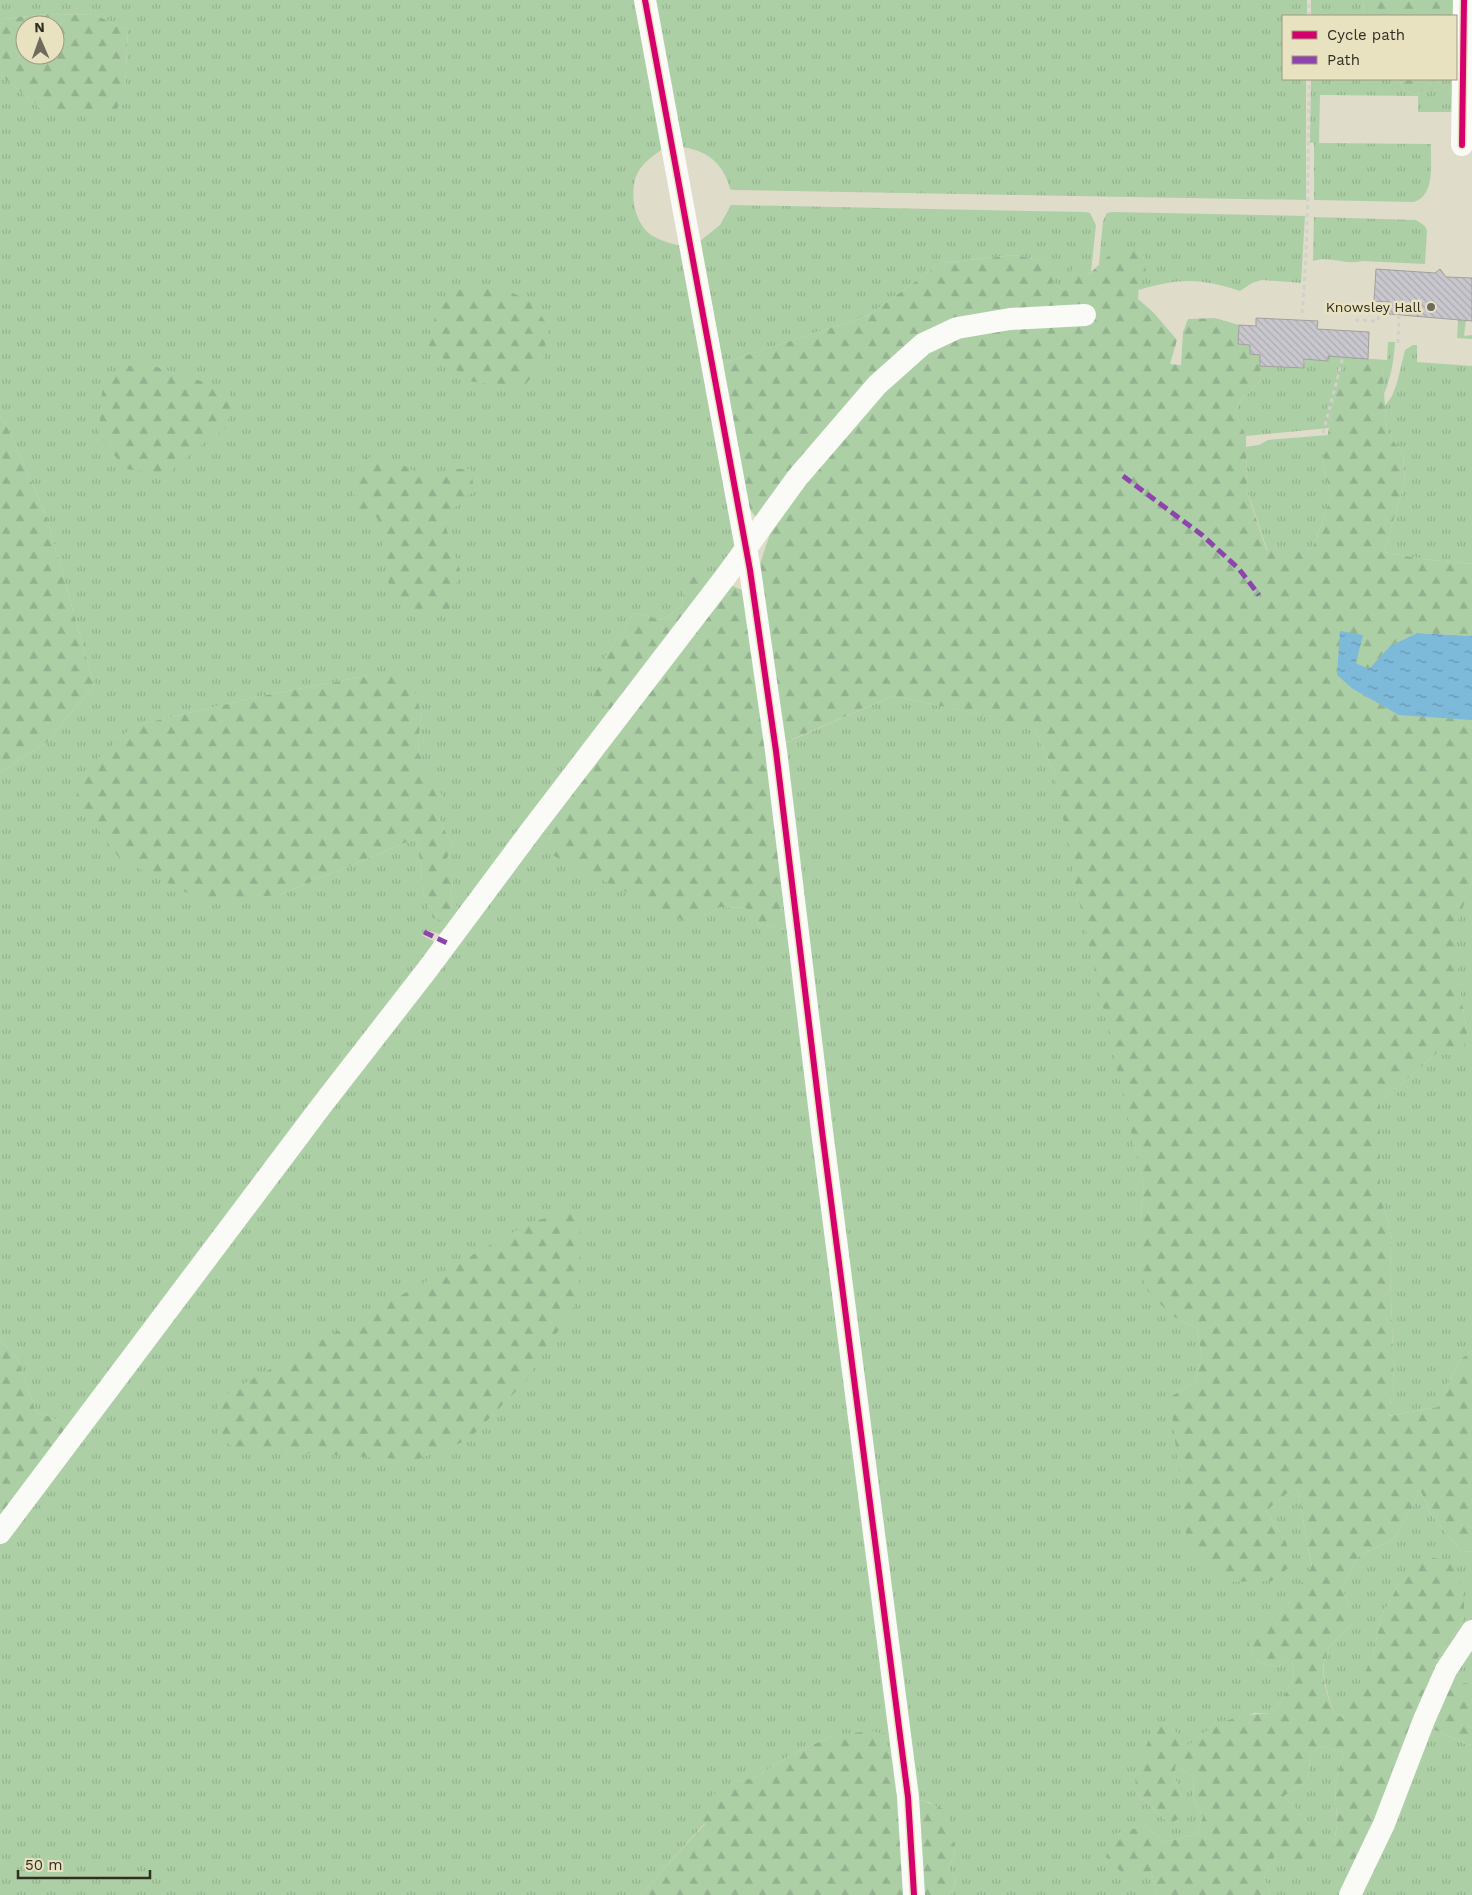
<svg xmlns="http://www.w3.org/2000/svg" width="1472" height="1895" viewBox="0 0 1472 1895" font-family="'Work Sans',sans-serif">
	<defs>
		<pattern id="grass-tufts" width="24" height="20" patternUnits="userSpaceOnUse" patternTransform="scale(1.25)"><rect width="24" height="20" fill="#accfa6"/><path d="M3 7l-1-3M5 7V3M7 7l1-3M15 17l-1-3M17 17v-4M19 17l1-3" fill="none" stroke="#94b28f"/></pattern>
		<pattern id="forest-firs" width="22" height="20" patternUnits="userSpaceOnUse" patternTransform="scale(1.25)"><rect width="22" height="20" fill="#accfa6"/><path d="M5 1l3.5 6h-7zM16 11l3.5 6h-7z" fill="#94b28f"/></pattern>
		<pattern id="water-ripples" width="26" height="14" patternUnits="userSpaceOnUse" patternTransform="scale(1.25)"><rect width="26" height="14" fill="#7db9d9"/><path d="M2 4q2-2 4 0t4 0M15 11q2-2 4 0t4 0" fill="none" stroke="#6797b0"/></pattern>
		<pattern id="building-back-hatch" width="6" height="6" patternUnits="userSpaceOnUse" patternTransform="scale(1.25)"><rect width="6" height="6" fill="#c9c7ce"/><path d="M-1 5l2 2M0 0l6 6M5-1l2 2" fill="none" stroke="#adabb1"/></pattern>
	</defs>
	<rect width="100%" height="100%" fill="#e0dcca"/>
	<path fill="url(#grass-tufts)" d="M0,0H639L666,147C655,154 643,162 637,174C629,193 634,223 651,235C661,241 673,244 685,247L735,545L713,578L685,573L680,581L683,593L682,607L662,620L634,613L599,667L609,710L459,910L451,898L453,879L443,863L453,847L439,819L443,799L418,752L421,712L367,676L261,696L133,726L279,895L417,838L424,897L449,923L440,934L426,930L422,935L433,941L434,950L69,1428L51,1417L36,1412L17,1358L0,1340V773L47,742L94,685L47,518L6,423L0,417V69L3,77L46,113L125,90L128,30L95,15L46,14L3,19L0,24Z
		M650,0H1307V16H1283V79H1306V200L733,190L730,189C724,163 705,149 680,147Z
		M1311,0H1363L1364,16H1311Z
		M1311,79H1399L1403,89L1416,95L1437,79H1456L1452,112H1418V96L1320,95L1319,143L1431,144C1430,163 1436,196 1413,202L1314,200V143L1310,142Z
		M731,205L1085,212L1090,213L1096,225L1091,272L1065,291L1052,283V263L1015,255L941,263L869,315L723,363L700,241L720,225Z
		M1112,212L1305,216L1301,283L1262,280L1252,283L1240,291C1199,278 1180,278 1139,290V284L1099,264L1103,221L1107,213Z
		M1314,217L1416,220L1425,226L1427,231L1425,264L1362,261C1346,266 1330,255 1313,261Z
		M1458,320L1466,321L1464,335L1465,336L1472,335V339L1457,338Z
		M1388,342H1395C1394,361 1391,377 1384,394L1382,366L1335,394L1329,428L1246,436L1235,412L1242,399L1261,380L1260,366L1304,368L1305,359L1328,361V356L1387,360Z
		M1413,345H1417V362L1472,366V564L1422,559L1384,552L1405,481L1403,454L1387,432L1385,406L1392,396L1397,383L1405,350Z
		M1328,435L1323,461L1331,497L1313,548L1268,552L1247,491L1246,447L1259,445L1268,440Z
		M893,696L998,718L1035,731L1054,771L1144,1189L1140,1218L1172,1316L1197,1328L1202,1357L1195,1382L1170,1397L1286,1542L1266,1511L1286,1494L1297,1488L1312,1568L1276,1621L1249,1647L1258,1662L1278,1667L1284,1661H1292L1294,1676L1285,1695L1272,1714L1254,1713L1200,1735L1189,1746L1166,1722L1136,1792L1170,1824L1182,1798L1174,1775L1176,1765L1194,1778L1193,1797L1203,1817L1196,1834L1165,1842L1145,1826L1151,1871L1157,1895H951L956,1880L949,1869L955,1850L931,1803L922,1800L914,1802L779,740L787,742Z
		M552,832L545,850L702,917L720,907L747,908L759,924L784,929L781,907L788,906L896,1753L888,1752L835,1735L794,1753L756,1777L735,1782L705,1823L658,1875L642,1895H0V1544L537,834Z
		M1472,882V1350L1459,1361L1438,1407L1388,1416L1394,1382L1390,1268L1392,1239L1388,1221L1380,1198V1103L1437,1053L1468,1037L1461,997L1453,932Z
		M1420,1489L1430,1513L1462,1552L1472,1551V1622L1346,1895H1270L1264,1876L1276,1853L1313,1828L1284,1796L1308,1780L1310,1757L1319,1746L1344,1753L1335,1783L1337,1824L1334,1844L1436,1661L1464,1618L1399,1584L1381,1617L1373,1655L1345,1718L1334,1713C1327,1691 1316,1666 1331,1645C1336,1638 1344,1632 1350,1626V1610L1342,1587L1359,1556L1394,1539L1413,1506Z
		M1472,1641V1683H1464L1434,1730C1448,1734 1458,1743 1472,1745V1895H1354L1430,1718Z"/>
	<path fill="url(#forest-firs)" fill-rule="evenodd" d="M1363,0H1472L1456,16H1364Z
		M46,14L95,15L128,30L125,90L115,114L46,113L3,77L0,69V24L3,19ZM25,25H55V55H25Z
		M1399,79H1437L1416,95L1403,89Z
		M1131,247L1145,257L1146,276L1139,284L1138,299L1153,312L1177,340L1170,364L1181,365L1183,332L1188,319L1215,318L1239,325L1238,344L1250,345V354L1260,355L1261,380L1242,399L1235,412L1246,436L1247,492L1267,551L1313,548L1331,497L1323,461L1335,394L1355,363L1382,365L1387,432L1403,454L1405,481L1384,552L1422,559L1472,564V636L1417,633L1390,646L1369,670L1356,663L1337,675L1472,720V882L1454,932L1461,997L1468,1037L1459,1056L1437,1053L1380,1103V1198L1388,1221L1392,1239L1390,1268L1394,1382L1388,1416L1438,1407L1459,1361L1472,1350V1551L1462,1552L1430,1513L1420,1489L1413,1506L1394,1539L1359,1556L1342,1587L1350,1610V1626C1344,1632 1336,1638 1331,1645C1316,1666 1326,1691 1334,1713L1344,1718L1373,1655L1381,1617L1399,1584L1423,1555L1455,1563L1464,1599V1618L1436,1661L1354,1864L1340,1863L1334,1844L1337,1824L1335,1783L1344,1753L1319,1746L1310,1757L1308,1780L1284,1796L1313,1828L1317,1852L1305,1867L1291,1868L1276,1854L1264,1876L1270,1895H1157L1151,1871L1126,1877L1106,1857L1114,1834L1145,1826L1165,1842L1196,1834L1203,1817L1193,1797L1194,1778L1176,1765L1174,1775L1182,1798L1178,1819L1170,1824L1136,1792L1135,1771L1155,1726L1166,1722L1189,1745C1212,1723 1240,1712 1272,1714L1285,1695L1294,1676L1292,1661H1284L1278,1667L1258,1662L1249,1647L1255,1626L1276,1621L1312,1567L1297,1488L1286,1494L1266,1511L1286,1542L1292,1565L1272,1581L1226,1582L1188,1551L1170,1397L1195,1382L1202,1357L1197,1328L1172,1316L1144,1287L1140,1218L1144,1189L1078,896L1054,771L1035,731L997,718L893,696L786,742L766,735L788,906L781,907L785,929L759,924L746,908L720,907L702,917L685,921L544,851L552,832L537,834L609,710L595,698L587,685L634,613L662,620L682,607L683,593L679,581L685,573L696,570L744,591L759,567L770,534L743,501L723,363L869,315L941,263L1015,255L1053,263L1052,283L1065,291L1073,266L1089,274L1117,248Z
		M502,288L532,302L548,326L543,363L522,389L469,381L429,346L436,311L459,290Z
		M147,364L229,390L231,412L225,429L204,443L168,474L125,469L99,435L102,392L118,367Z
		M0,417L6,423L47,518L94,685L47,742L0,773Z
		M366,457L405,466L427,479L450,469H471L474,491L452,510L446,528L460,570L450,609L418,613L390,593L378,518L359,511L348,476Z
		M409,675L421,712L418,752L444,799L439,819L453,847L444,863L453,879L451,898L459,910L449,923L433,918L424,897L417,838L279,895L203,901L120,859L76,800L80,775L133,726L261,696L367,676Z
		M575,1210L582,1239L578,1300L526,1381L468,1440L416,1460L236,1449L218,1436L217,1399L531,1222Z
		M0,1340L17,1358L36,1412L51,1417L69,1428L0,1522Z
		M1464,1683H1472V1745C1458,1743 1448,1734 1434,1730L1433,1726C1439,1705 1441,1690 1464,1683Z
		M872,1731L886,1734L888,1752L896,1753L914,1802L922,1800L948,1811L955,1850L949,1869L956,1880L951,1895H642L658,1875L705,1824L698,1817L707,1798L735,1782L756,1777L794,1753L835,1735Z"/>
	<path fill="url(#water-ripples)" d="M1340,631L1363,635L1356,663L1369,669L1390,646L1417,633L1472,636V720L1399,715L1353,689L1337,675Z"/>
	<path fill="url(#building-back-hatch)" stroke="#a1a09d" d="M1376,269L1435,273L1440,269L1446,277L1472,278V321L1389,314L1390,302L1374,301Z
		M1256,318L1318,321L1317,329L1369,332L1368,359L1328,356V361L1304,359V368L1260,366V355L1250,354V345L1238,344L1239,325L1256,326Z"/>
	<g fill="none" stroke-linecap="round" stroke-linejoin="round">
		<path stroke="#d2d0cb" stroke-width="3" stroke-dasharray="4 4" stroke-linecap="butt" d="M1309,16V0
			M1302,313C1309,235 1308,157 1309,79
			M1399,315L1398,343L1400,346
			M1355,320L1378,321L1379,312H1389
			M1323,433L1343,357"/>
		<path stroke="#fafaf7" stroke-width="22" d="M645,0L750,570L776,751L822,1131L908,1797L914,1895
			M1462,145L1464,0
			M0,1533L322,1105L427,970L532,829L726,576L797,478L877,385L923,344L957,328L1010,319L1085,315
			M1350,1895L1384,1824L1424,1720L1446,1670L1472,1631"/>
		<path stroke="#8e44ad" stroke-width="5" stroke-dasharray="10 5" stroke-linecap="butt" d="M1123,476L1202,535L1239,569L1259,595
			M424,932L447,943"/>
		<defs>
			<path id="cycleway" d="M645,0L750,570L776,751L822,1131L908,1797L914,1895
				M1462,145L1464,0"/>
		</defs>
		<use href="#cycleway" stroke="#e9e2c1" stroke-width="9"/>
		<use href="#cycleway" stroke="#d6006c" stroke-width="6"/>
	</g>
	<circle fill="#6e6b5d" stroke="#e9e2c1" stroke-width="2" cx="1431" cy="307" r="5"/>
	<g text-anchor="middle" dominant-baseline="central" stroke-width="5" stroke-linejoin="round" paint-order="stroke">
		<g font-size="14" fill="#312e22" stroke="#e9e2c1" text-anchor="end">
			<text x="1421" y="307">Knowsley Hall</text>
		</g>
	</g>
	<rect x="1282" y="15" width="175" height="65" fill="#e9e2c1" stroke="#9f9a81"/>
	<rect x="1292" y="31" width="25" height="8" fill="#d6006c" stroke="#9f9a81"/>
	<text x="1327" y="40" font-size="15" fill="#312e22">Cycle path</text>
	<rect x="1292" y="56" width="25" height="8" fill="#8e44ad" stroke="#9f9a81"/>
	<text x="1327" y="65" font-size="15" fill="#312e22">Path</text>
	<g transform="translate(40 40) rotate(358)"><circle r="24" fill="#e9e2c1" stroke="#9f9a81"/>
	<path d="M0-4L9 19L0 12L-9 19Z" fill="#6e6b5d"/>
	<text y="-8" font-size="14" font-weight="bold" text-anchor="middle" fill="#312e22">N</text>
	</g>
	<path d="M18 1870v8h132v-8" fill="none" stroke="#312e22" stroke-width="2.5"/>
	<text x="25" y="1870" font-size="15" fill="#312e22" stroke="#e9e2c1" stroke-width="4" paint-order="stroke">50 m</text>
</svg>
